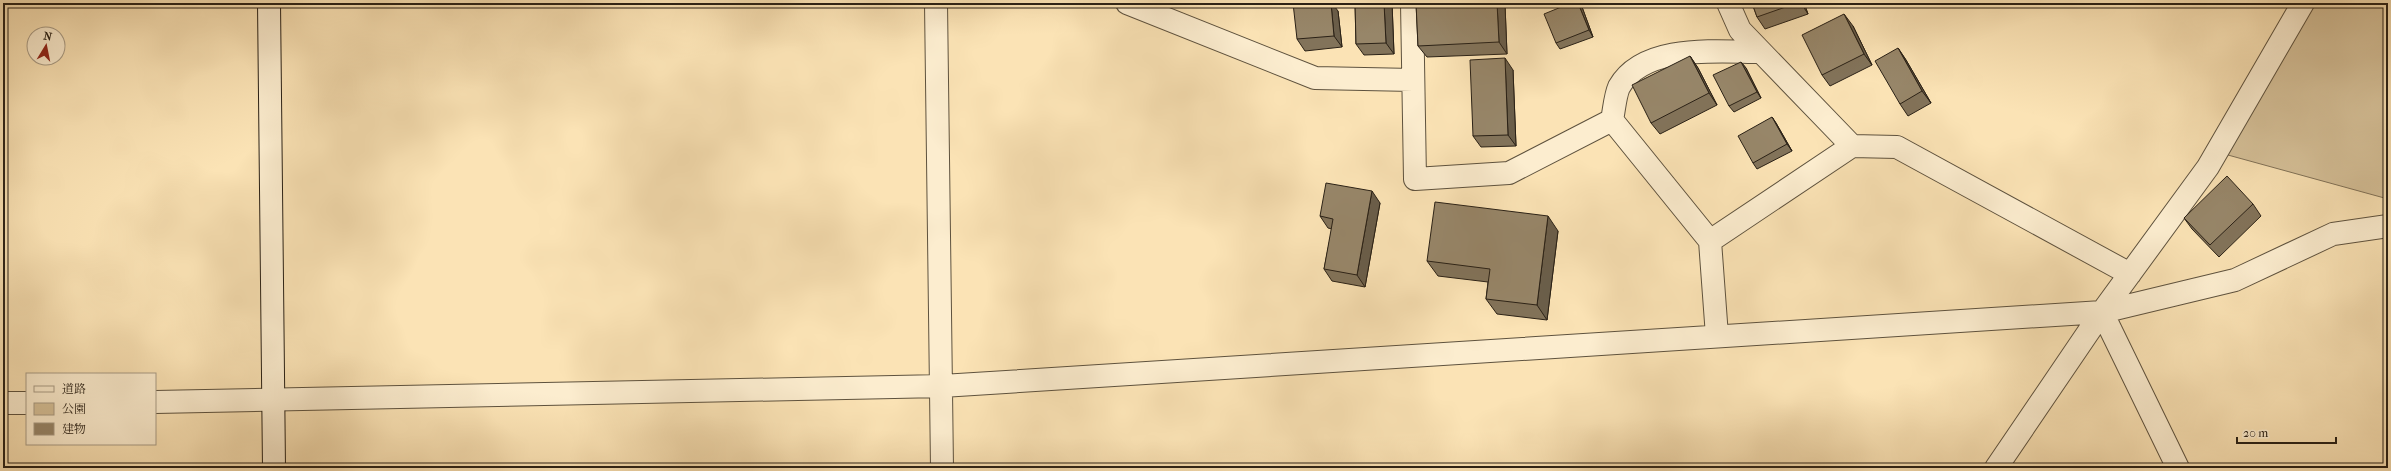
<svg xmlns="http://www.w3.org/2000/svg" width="2391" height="471" viewBox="0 0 2391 471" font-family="'IM FELL French Canon','Noto Serif JP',serif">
	<rect width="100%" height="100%" fill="#fbe3b5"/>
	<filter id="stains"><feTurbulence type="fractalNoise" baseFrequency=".005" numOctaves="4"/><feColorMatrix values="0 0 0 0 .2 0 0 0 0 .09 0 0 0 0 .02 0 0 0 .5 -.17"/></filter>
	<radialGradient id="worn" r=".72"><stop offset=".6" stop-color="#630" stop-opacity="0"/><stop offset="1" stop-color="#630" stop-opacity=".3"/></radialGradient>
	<path fill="#d7c29a" stroke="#807258" d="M2309,3H2388V199L2217,152Z"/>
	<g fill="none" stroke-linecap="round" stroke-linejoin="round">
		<defs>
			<path id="street" d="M936,3L942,468
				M1127,3L1315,78L1413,80
				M1412,3L1415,179L1509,173L1612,120L1710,241L1717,336
				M1728,3L1740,30L1852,146
				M1612,120C1614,111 1615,96 1619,87C1644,43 1719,52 1761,52
				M1710,241L1852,146L1897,147L2130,274
				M2102,312L2178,468
				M155,402L942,386L2102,312L2235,280L2333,234L2388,226
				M3,403H27
				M1996,468L2102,312L2208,167L2303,3"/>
			<path id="secondary" d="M269,3L274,468"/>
		</defs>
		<use href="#street" stroke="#5e523e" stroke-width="24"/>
		<use href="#secondary" stroke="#2a2116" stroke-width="24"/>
		<use href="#street" stroke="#fcedcf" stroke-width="22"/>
		<use href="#secondary" stroke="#fcedcf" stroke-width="22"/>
	</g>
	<path fill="#82735a" stroke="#2a2116" d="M1355,3H1392L1394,54L1364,55L1356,44Z
		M1416,3H1504L1505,5L1507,54L1427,57L1418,46Z
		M1752,3H1804L1808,14L1765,29L1757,17Z
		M1582,7L1593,37L1560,49L1556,43Z
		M1338,11L1342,47L1305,51L1297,39Z
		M1853,26L1872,65L1830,86L1822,75Z
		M1898,48L1906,60L1931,103L1908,116L1900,104Z
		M1690,56L1698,68L1717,105L1660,134L1651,123Z
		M1741,62L1746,68L1761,98L1734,112L1729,106Z
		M1513,70L1516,146L1481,147L1473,136Z
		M1772,117L1776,123L1792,151L1757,169L1753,163Z
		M1380,203L1365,287L1332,281L1324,269L1332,229L1328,228L1320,216Z
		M2253,204L2261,216L2219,257L2192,229L2184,218Z
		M1558,231L1547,320L1497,314L1486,299L1488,282L1438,276L1427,261Z"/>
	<path fill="#6a5e4a" stroke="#2a2116" d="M1331,3H1332L1338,11L1342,47L1334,36Z
		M1384,3H1392L1394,54L1386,43Z
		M1497,3H1504L1505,5L1507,54L1499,42Z
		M1578,3L1582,7L1593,37L1589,30Z
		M1801,3H1804L1808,14Z
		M1844,14L1853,26L1872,65L1864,54Z
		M1898,48L1906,60L1931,103L1922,91Z
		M1690,56L1698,68L1717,105L1709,93Z
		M1505,58L1513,70L1516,146L1508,135Z
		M1741,62L1746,68L1761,98L1757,92Z
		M1772,117L1776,123L1792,151L1787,144Z
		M1372,191L1380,203L1365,287L1357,275Z
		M1548,216L1558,231L1547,320L1537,305Z"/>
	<path fill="#978669" stroke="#2a2116" d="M1293,3H1331L1334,36L1297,39Z
		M1355,3H1384L1386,43L1356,44Z
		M1416,3H1497L1499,42L1418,46Z
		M1571,3H1578L1589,30L1556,43L1544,14Z
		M1752,3H1797L1757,17Z
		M1844,14L1864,54L1822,75L1802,35Z
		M1898,48L1922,91L1900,104L1875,61Z
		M1690,56L1709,93L1651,123L1632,85Z
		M1505,58L1508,135L1473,136L1470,60Z
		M1741,62L1757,92L1729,106L1713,75Z
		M1772,117L1787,144L1753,163L1738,136Z
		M2227,176L2253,204L2210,245L2184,218Z
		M1326,183L1372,191L1357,275L1324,269L1333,219L1320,216Z
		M1435,202L1548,216L1537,305L1486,299L1490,269L1427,261Z"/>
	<rect width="2391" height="471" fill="none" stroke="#fbe3b5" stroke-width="16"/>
	<rect x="4" y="4" width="2383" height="463" fill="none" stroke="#2a2116" stroke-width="2"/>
	<rect x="8" y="8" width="2375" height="455" fill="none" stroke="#2a2116"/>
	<rect x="26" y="373" width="130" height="72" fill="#fcedcf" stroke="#a89b85"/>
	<rect x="34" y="386" width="20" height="6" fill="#fcedcf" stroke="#a89b85"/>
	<text x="62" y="393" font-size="12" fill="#2a2116">道路</text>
	<rect x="34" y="403" width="20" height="12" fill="#d7c29a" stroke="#a89b85"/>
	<text x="62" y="413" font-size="12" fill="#2a2116">公園</text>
	<rect x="34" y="423" width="20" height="12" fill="#978669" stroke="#a89b85"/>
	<text x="62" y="433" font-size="12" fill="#2a2116">建物</text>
	<g transform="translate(46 46) rotate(10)"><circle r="19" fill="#fcedcf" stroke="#a89b85"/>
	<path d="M0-3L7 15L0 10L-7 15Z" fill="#8f2418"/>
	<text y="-6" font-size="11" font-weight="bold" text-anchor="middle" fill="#2a2116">N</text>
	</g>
	<path d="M2237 437v6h99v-6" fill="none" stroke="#2a2116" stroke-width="2"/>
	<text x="2243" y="437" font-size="12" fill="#2a2116" stroke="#fcedcf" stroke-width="3" paint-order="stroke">20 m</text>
	<rect width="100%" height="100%" filter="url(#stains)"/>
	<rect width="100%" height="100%" fill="url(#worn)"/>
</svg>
